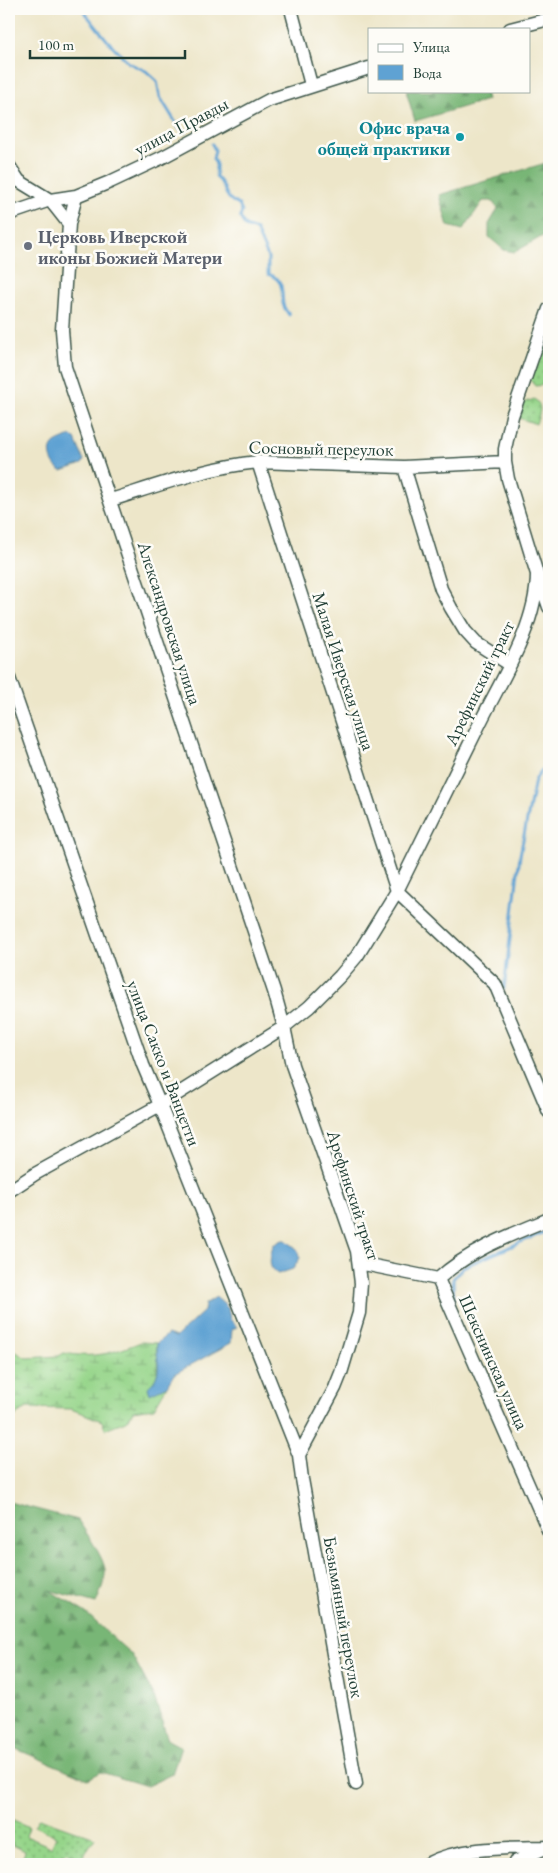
<svg xmlns="http://www.w3.org/2000/svg" width="558" height="1873" viewBox="0 0 558 1873" font-family="'EB Garamond',serif">
	<defs>
		<pattern id="grass-dots" width="8" height="8" patternUnits="userSpaceOnUse" patternTransform="scale(1.25)"><rect width="8" height="8" fill="#96d58a"/><path d="M2 2h.1M6 6h.1" fill="none" stroke="#7aae72" stroke-width="1.8" stroke-linecap="round"/></pattern>
		<pattern id="forest-firs" width="22" height="20" patternUnits="userSpaceOnUse" patternTransform="scale(1.25)"><rect width="22" height="20" fill="#78b676"/><path d="M5 1l3.5 6h-7zM16 11l3.5 6h-7z" fill="#629562"/></pattern>
		<pattern id="wetland-marsh" width="20" height="14" patternUnits="userSpaceOnUse" patternTransform="scale(1.25)"><rect width="20" height="14" fill="#96d58a"/><path d="M1 5h8M5 5V1M11 12h8M15 12V8" fill="none" stroke="#7aae72"/></pattern>
	</defs>
	<rect width="100%" height="100%" fill="#fdfcf7"/>
	<filter id="ink" filterUnits="userSpaceOnUse"><feTurbulence type="fractalNoise" baseFrequency=".02" numOctaves="2"/><feDisplacementMap in="SourceGraphic" scale="10" xChannelSelector="R" yChannelSelector="G"/><feConvolveMatrix kernelMatrix="1 2 1 2 8 2 1 2 1" color-interpolation-filters="sRGB"/></filter>
	<filter id="wash" filterUnits="userSpaceOnUse"><feTurbulence type="fractalNoise" baseFrequency=".0096" numOctaves="4" result="noise"/><feDisplacementMap in="SourceGraphic" scale="20" xChannelSelector="R" yChannelSelector="G"/><feGaussianBlur stdDeviation="1.12" result="paint"/><feColorMatrix in="noise" values="0 0 0 0 0 0 0 0 0 0 0 0 0 0 0 0 0 1.4 0 .05"/><feComposite in="paint" operator="in"/></filter>
	<g filter="url(#wash)">
		<rect width="100%" height="100%" fill="#ede6c9"/>
		<path fill="url(#grass-dots)" stroke="#5a895f" d="M549,321V373L544,385L535,386L530,380Z
			M534,399C544,406 539,414 536,424L519,418L524,403Z
			M9,1818L29,1827L26,1836L51,1847L56,1836L34,1826L39,1818L95,1838L81,1859L67,1852L62,1855L63,1861L68,1864H21L25,1851L9,1843Z"/>
		<path fill="url(#forest-firs)" stroke="#4c7a55" d="M406,91H485L487,100L415,121Z
			M549,162L548,233L515,252L504,250L489,237V224L498,209L492,201H483L463,230L448,226L439,195Z
			M9,1502L78,1520C85,1531 103,1556 105,1569C106,1580 100,1593 96,1603L49,1590L86,1613L132,1655L154,1696L168,1740L181,1747L172,1774L147,1786L101,1772L88,1779L9,1746Z"/>
		<path fill="url(#wetland-marsh)" stroke="#5a895f" d="M141,1342L157,1343C156,1360 163,1376 148,1388L150,1393L167,1386L154,1408L133,1411L128,1420L105,1429L102,1421L71,1409L27,1408L9,1420V1350H13L26,1358L59,1356L64,1353C95,1359 113,1353 141,1342Z"/>
		<path fill="#5fa2d3" stroke="#3f7084" d="M71,436L75,439L84,460L82,464L62,471C53,468 45,450 55,443C59,440 66,438 71,436Z
			M282,1240H286L297,1249L300,1258L293,1269L278,1274C266,1268 271,1256 273,1245Z
			M216,1297L228,1308L230,1319L237,1327L232,1329L231,1343L174,1374L167,1386L150,1394L148,1387C164,1375 156,1360 157,1343L168,1334L176,1337L204,1311L205,1304Z"/>
		<g fill="none" stroke-linecap="round" stroke-linejoin="round">
			<path stroke="#5fa2d3" stroke-width="3" d="M82,9L107,40L129,63L146,71L157,81L160,97L179,128L185,132
				M212,144L215,150L213,159L216,164V177C229,187 220,196 239,205L242,212L240,217L245,226L256,230L268,257V274C285,280 281,290 283,304C284,308 287,312 289,315
				M504,989L520,855L535,780L541,771L549,765
				M454,1301L453,1279L463,1267L549,1230"/>
		</g>
	</g>
	<g filter="url(#ink)">
		<g fill="none" stroke-linecap="round" stroke-linejoin="round">
			<defs>
				<path id="minor" d="M291,9L311,85
					M510,29L549,19
					M9,166L19,181L50,200L69,224
					M76,196L69,224L62,330L65,367L274,991L284,1027L292,1065L357,1251L361,1283L359,1313L341,1373L335,1388L299,1455
					M9,214L50,200L76,196L110,182L161,158L269,100L369,68
					M258,462L397,891L495,984L549,1112
					M404,467L441,589L451,608L465,631L476,643L509,664
					M111,500C159,485 208,467 258,462L404,467L505,462
					M539,578L549,607
					M9,678L143,1065L160,1105L299,1455L302,1479L356,1784
					M9,1191L35,1174L160,1105L284,1027L309,1007L340,976L357,956L397,891C425,835 453,778 481,721C503,677 537,624 537,574L508,479L505,462V449L512,416L549,309
					M359,1263L438,1279L549,1532
					M438,1279C470,1250 510,1235 549,1219
					M427,1864C461,1846 511,1848 549,1847
					M516,1864L515,1862L542,1850"/>
			</defs>
			<use href="#minor" stroke="#3e564a" stroke-width="15"/>
			<use href="#minor" stroke="#fff" stroke-width="12"/>
		</g>
	</g>
	<circle fill="#0f9aa8" stroke="#fdfcf7" stroke-width="2" cx="460" cy="137" r="5"/>
	<circle fill="#6b7280" stroke="#fdfcf7" stroke-width="2" cx="28" cy="246" r="5"/>
	<g text-anchor="middle" dominant-baseline="central" stroke-width="5" stroke-linejoin="round" paint-order="stroke">
		<g font-size="18" fill="#1f3d34" stroke="#fdfcf7">
			<text transform="translate(181 126) rotate(-28)">улица Правды</text>
			<text transform="translate(321 448) rotate(1)">Сосновый переулок</text>
			<text transform="translate(170 623) rotate(72)">Александровская улица</text>
			<text transform="translate(344 671) rotate(72)">Малая Иверская улица</text>
			<text transform="translate(479 683) rotate(-64)">Арефинский тракт</text>
			<text transform="translate(164 1063) rotate(69)">улица Сакко и Ванцетти</text>
			<text transform="translate(354 1195) rotate(72)">Арефинский тракт</text>
			<text transform="translate(494 1362) rotate(66)">Шекснинская улица</text>
			<text transform="translate(344 1617) rotate(80)">Безымянный переулок</text>
		</g>
		<g font-size="18" font-weight="bold" fill="#0d838f" stroke="#fdfcf7" text-anchor="end">
			<text x="450" y="127">Офис врача<tspan x="450" dy="21">общей практики</tspan></text>
		</g>
		<g font-size="18" font-weight="bold" fill="#5b616d" stroke="#fdfcf7" text-anchor="start">
			<text x="38" y="236">Церковь Иверской<tspan x="38" dy="21">иконы Божией Матери</tspan></text>
		</g>
	</g>
	<rect width="558" height="1873" fill="none" stroke="#fdfcf7" stroke-width="30"/>
	<rect x="368" y="28" width="162" height="65" fill="#fdfcf7" stroke="#a4b0a9"/>
	<rect x="378" y="44" width="25" height="8" fill="#ffffff" stroke="#a4b0a9"/>
	<text x="413" y="52" font-size="15" fill="#1f3d34">Улица</text>
	<rect x="378" y="65" width="25" height="15" fill="#5fa2d3" stroke="#a4b0a9"/>
	<text x="413" y="78" font-size="15" fill="#1f3d34">Вода</text>
	<path d="M30 50v8h155v-8" fill="none" stroke="#1f3d34" stroke-width="2.5"/>
	<text x="38" y="50" font-size="15" fill="#1f3d34" stroke="#fdfcf7" stroke-width="4" paint-order="stroke">100 m</text>
</svg>
